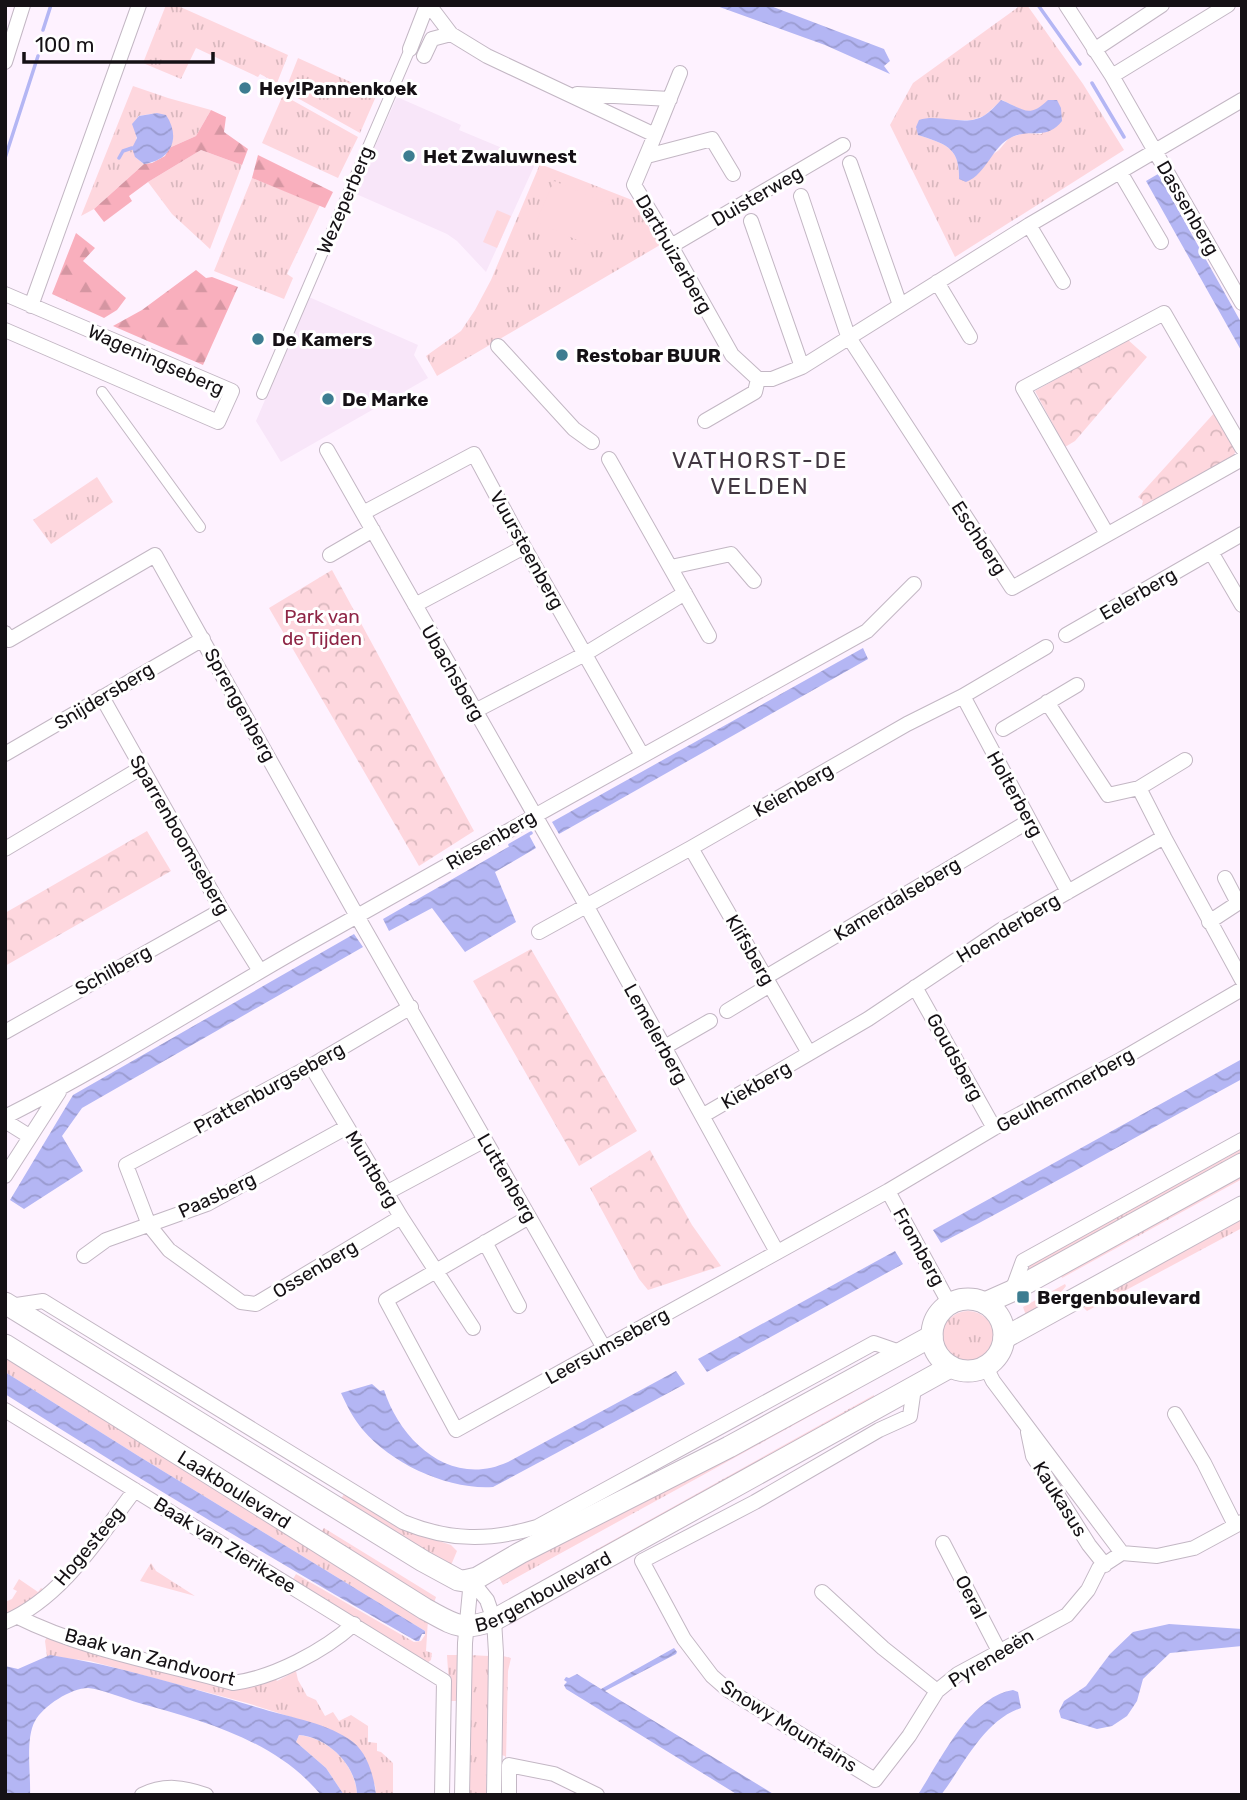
<svg xmlns="http://www.w3.org/2000/svg" width="1247" height="1800" viewBox="0 0 1247 1800" font-family="Rubik,sans-serif">
	<defs>
		<pattern id="grass-tufts" width="24" height="20" patternUnits="userSpaceOnUse" patternTransform="scale(1.75)"><rect width="24" height="20" fill="#fed7de"/><path d="M3 7l-1-3M5 7V3M7 7l1-3M15 17l-1-3M17 17v-4M19 17l1-3" fill="none" stroke="#d9b8be"/></pattern>
		<pattern id="forest-firs" width="22" height="20" patternUnits="userSpaceOnUse" patternTransform="scale(1.75)"><rect width="22" height="20" fill="#f9afbd"/><path d="M5 1l3.5 6h-7zM16 11l3.5 6h-7z" fill="#d596a2"/></pattern>
		<pattern id="park-crowns" width="20" height="18" patternUnits="userSpaceOnUse" patternTransform="scale(1.75)"><rect width="20" height="18" fill="#fed7de"/><path d="M2 6a3 3 0 1 1 6 0M12 15a3 3 0 1 1 6 0" fill="none" stroke="#d9b8be"/></pattern>
		<pattern id="water-waves" width="16" height="10" patternUnits="userSpaceOnUse" patternTransform="scale(1.75)"><rect width="16" height="10" fill="#b4b6f4"/><path d="M0 5q4-4 8 0t8 0" fill="none" stroke="#9a9bd0"/></pattern>
	</defs>
	<rect width="100%" height="100%" fill="#fef2ff"/>
	<path fill="#f8e6f9" d="M397,97L461,125L459,130L536,162L486,272L457,241L447,234L354,193Z
		M309,297L418,345L414,355L428,378L281,462L256,421Z"/>
	<path fill="url(#grass-tufts)" fill-rule="evenodd" d="M166,5H176L288,55L277,83L260,74L258,77L196,48L181,79L143,63Z
		M1021,5H1027L1083,84L1124,150L955,257L890,125L913,83ZM1002,100L1028,113L1036,111L1042,134L1024,133L1009,138L999,150L959,179C960,147 945,144 918,135L955,120H972L984,116Z
		M298,58L377,94L360,133L285,91Z
		M133,86L168,98L211,110L196,136L169,148L173,140L157,113L138,116L135,157L144,164L94,209L81,216Z
		M283,95L358,137L338,178L262,143Z
		M201,150L242,165L210,249L172,214L148,182Z
		M540,164L632,200L660,245L437,376L426,356L461,331L475,310L491,280Z
		M252,178L320,205L287,274L293,278L284,299L214,271Z
		M97,477L113,502L51,544L33,520Z
		M1242,1149V1161L1022,1274L1026,1265L1116,1218L1128,1207L1130,1210Z
		M1242,1169V1179L1062,1278L1061,1276Z
		M1242,1217V1228L1087,1311L1081,1305Z
		M1065,1284L1066,1286L1051,1305L1028,1321L1023,1307Z
		M942 1337a26 26 0 1 1 52 0a26 26 0 1 1-52 0Z
		M5,1351L428,1619L426,1651L432,1653L431,1660L427,1663L292,1581L296,1574L414,1642L421,1641L425,1635V1631L140,1457L5,1372Z
		M862,1384L852,1393L503,1585L498,1576L586,1528Z
		M874,1395V1397L585,1558L592,1552Z
		M344,1494L399,1528L451,1545L457,1551L449,1570L338,1504Z
		M324,1528L436,1597L433,1606L319,1535Z
		M151,1563L156,1571L195,1596L140,1581Z
		M19,1579L38,1592L41,1588L44,1590L17,1610L5,1615V1602L12,1599L17,1591L13,1589Z
		M48,1634L222,1685L275,1678L277,1681L296,1671L298,1680L307,1696L316,1700L325,1716L333,1712L339,1721L351,1715L368,1726V1742L377,1743V1751L381,1752L393,1763V1795H376L375,1785L332,1730L247,1703L90,1661L47,1656L45,1641Z
		M447,1655H460L461,1701H450Z
		M469,1655L489,1656L486,1795H466Z
		M503,1656L511,1658L508,1671L506,1759L505,1756L501,1755Z
		M299,1735C329,1738 356,1765 357,1795H344L326,1768L296,1742Z"/>
	<path fill="url(#forest-firs)" d="M211,110L226,117L224,132L248,149L242,165L201,150L148,182L129,196L132,201L104,222L94,209L144,164L152,163L165,156L169,148L196,136Z
		M258,155L333,192L325,208L252,178Z
		M76,233L95,248L83,261L126,298L117,310L104,318L52,294Z
		M196,270L206,278L212,277L238,287L203,365L113,326L142,310Z"/>
	<path fill="url(#park-crowns)" d="M1127,339L1147,357L1075,441L1065,447L1035,391Z
		M1216,411L1237,449L1232,458L1141,509L1143,501L1138,497Z
		M332,570L474,831L419,866L269,608Z
		M147,831L171,871L5,966V913Z
		M531,949L637,1131L579,1166L473,981Z
		M650,1150L692,1225L721,1266L648,1290L639,1279L590,1188Z"/>
	<path fill="#fed7de" d="M554,181L618,208L600,250L536,222Z
		M497,210L511,216L497,248L483,242Z"/>
	<path fill="url(#water-waves)" d="M714,5H768L884,49L890,61L884,66L890,74L825,45Z
		M1001,100C1024,109 1028,119 1048,100H1057L1061,108L1062,121C1046,141 1032,128 1012,137C992,146 987,174 966,182L959,179C960,147 945,144 918,135L916,127L919,120C940,113 966,128 985,115C991,111 996,105 1001,100Z
		M157,113L166,115C181,137 172,160 144,164L135,157L132,148L137,138L132,124L139,116Z
		M1158,174L1242,324V352L1146,181Z
		M863,648L868,659L559,834L552,822Z
		M529,835L536,848L495,872L516,922L465,952L432,908L389,931L383,919Z
		M354,934L363,947L82,1108L62,1136L83,1171L24,1209L10,1200L73,1095Z
		M1242,1059V1079C1141,1134 1042,1190 941,1243L933,1230Z
		M895,1251L903,1264L707,1372L698,1359Z
		M676,1371L685,1384L493,1487C448,1490 392,1464 363,1430C353,1418 347,1406 341,1393L372,1384L380,1391L384,1390C401,1442 451,1488 508,1462Z
		M5,1372L140,1457L425,1631V1634H422L419,1641H416C277,1562 140,1480 5,1394Z
		M1169,1624L1242,1629V1646L1170,1653L1143,1679L1137,1701L1127,1716L1112,1726L1097,1729L1061,1718L1059,1711L1064,1701L1086,1686L1110,1654L1133,1632Z
		M674,1648L677,1652L676,1654L605,1691L775,1795H738L566,1689L564,1685L567,1682L564,1680L566,1677L569,1678L577,1674L601,1689Z
		M50,1655C122,1666 193,1689 263,1709C292,1718 328,1723 353,1742C368,1754 374,1777 376,1795H357C357,1766 328,1737 299,1735L296,1742L326,1768L344,1795H321C275,1740 206,1722 139,1703C125,1699 102,1689 88,1688C71,1688 43,1706 35,1721C25,1739 31,1774 30,1795H5V1666L18,1669Z
		M1013,1690L1018,1692L1021,1708C983,1721 964,1765 941,1795H922L919,1793C941,1759 971,1696 1013,1690Z"/>
	<g fill="none" stroke-linecap="round" stroke-linejoin="round">
		<path stroke="#b4b6f4" stroke-width="3.5" d="M1038,5L1080,64
			M43,30L51,5
			M1092,83L1124,137
			M5,158L38,56
			M119,158L123,151L132,148
			M510,845L531,833"/>
		<defs>
			<path id="pedestrian" d="M102,392L200,527
				M262,394L410,49"/>
			<path id="minor" d="M429,5L451,34
				M1066,5L1112,76L1242,303
				M410,49L427,5
				M1094,50L1162,5
				M424,56L432,39L451,34L487,56L655,135L634,185L671,246L732,355L758,379H772L802,367L1029,225L1242,100
				M5,62L23,5
				M1112,76L1228,5
				M577,94L670,99
				M655,135L680,73
				M647,156L712,139L733,174
				M850,163L900,305
				M1120,172L1161,242
				M801,196L848,336L1012,588L1242,459
				M751,221L802,367
				M1029,225L1063,282
				M671,246L843,145
				M937,282L970,337
				M5,294L232,391L218,422L5,330
				M31,306L139,5
				M498,346L574,429L592,442
				M705,421L755,392L758,379
				M327,450L586,905L777,1252
				M609,459L709,636
				M363,513L474,454L524,547L642,755
				M1107,534L1023,388L1164,313L1242,448
				M1211,552L1242,605
				M330,555L373,530
				M671,567L731,554L754,581
				M415,605L524,547
				M5,633L9,640L155,555L357,916L604,1348
				M1066,635L1242,534
				M963,696L1068,892
				M102,697L222,910L260,971
				M475,711L585,654L685,593
				M1003,729L1077,685
				M5,754L203,639
				M1139,788L1185,760
				M1164,837L1242,980
				M691,848L809,1053
				M5,849L141,768
				M1209,922L1238,903L1225,878
				M539,932L691,848L907,724L963,696L1046,647
				M766,977L1029,821
				M915,987L994,1128
				M727,1011L770,985
				M5,1032L222,910
				M663,1048L710,1021
				M311,1066L401,1217L473,1328
				M702,1116L868,1019L1001,930L1164,837L1139,788L1108,795L1047,702
				M5,1117C108,1065 204,1003 304,946C491,840 679,735 867,631L914,584
				M5,1121L29,1136
				M5,1176L59,1092
				M888,1191L949,1303
				M386,1193L485,1140
				M401,1217L256,1304L241,1302L169,1250L149,1225L126,1165L311,1066L411,1007
				M529,1217L386,1300L456,1430L888,1191L994,1128L1122,1059L1242,989
				M485,1242L519,1306
				M84,1256L106,1240L207,1204L347,1127
				M1012,1291L1023,1261L1242,1140
				M10,1306L43,1301L403,1522C449,1541 490,1541 537,1527L874,1343L900,1352
				M986,1367L993,1381L1122,1553
				M914,1388L910,1416L879,1430L755,1502L642,1561L684,1639L712,1676L728,1690L875,1780L909,1736L937,1691L958,1674L1067,1615L1088,1590L1099,1568L1122,1553
				M5,1410L444,1681L442,1795
				M1175,1414L1204,1463L1235,1525
				M1028,1432L1033,1456L1089,1545L1105,1565
				M943,1543L999,1651
				M1122,1553L1157,1556L1194,1548L1242,1522
				M471,1580L487,1600L494,1620L496,1653L494,1795
				M822,1592L883,1648L937,1691
				M18,1617C84,1650 162,1663 233,1683C273,1678 324,1651 354,1624
				M5,1622C62,1598 99,1537 135,1490
				M142,1795C164,1784 184,1787 206,1795
				M462,1795L465,1643L471,1580
				M509,1795V1765L554,1774L597,1795"/>
			<g id="secondary">
				<circle cx="968" cy="1335" r="36"/>
				<path d="M5,1303L423,1561L458,1580L464,1581L477,1578L520,1553L729,1447L932,1336"/>
				<path d="M985,1303L1012,1291L1242,1164"/>
				<path d="M1004,1338L1242,1207"/>
				<path id="s1" d="M5,1345L425,1609C455,1625 460,1632 494,1620L950,1367"/>
			</g>
		</defs>
		<use href="#pedestrian" stroke="#c3b7c4" stroke-width="12"/>
		<use href="#minor" stroke="#c3b7c4" stroke-width="16"/>
		<use href="#secondary" stroke="#c3b7c4" stroke-width="23"/>
		<use href="#pedestrian" stroke="#fff" stroke-width="10"/>
		<use href="#minor" stroke="#fff" stroke-width="14"/>
		<use href="#secondary" stroke="#fff" stroke-width="21"/>
	</g>
	<g fill="#3d7d91" stroke="#fff" stroke-width="2.5">
		<circle cx="245" cy="88" r="7"/>
		<circle cx="409" cy="156" r="7"/>
		<circle cx="258" cy="339" r="7"/>
		<circle cx="562" cy="355" r="7"/>
		<circle cx="328" cy="399" r="7"/>
		<rect x="1016" y="1290" width="14" height="14" rx="3.5"/>
	</g>
	<g text-anchor="middle" dominant-baseline="central" stroke-width="6" stroke-linejoin="round" paint-order="stroke">
		<g font-size="19" font-weight="bold" fill="#151115" stroke="#fff" text-anchor="start">
			<text x="259" y="88">Hey!Pannenkoek</text>
			<text x="423" y="156">Het Zwaluwnest</text>
			<text x="272" y="339">De Kamers</text>
			<text x="576" y="355">Restobar BUUR</text>
			<text x="342" y="399">De Marke</text>
			<text x="1037" y="1297">Bergenboulevard</text>
		</g>
		<g font-size="19" fill="#151115" stroke="#fff">
			<text transform="translate(757 196) rotate(-30)">Duisterweg</text>
			<text transform="translate(345 200) rotate(-67)">Wezeperberg</text>
			<text transform="translate(1188 208) rotate(60)">Dassenberg</text>
			<text transform="translate(674 254) rotate(60)">Darthuizerberg</text>
			<text transform="translate(156 360) rotate(24)">Wageningseberg</text>
			<text transform="translate(979 538) rotate(57)">Eschberg</text>
			<text transform="translate(527 550) rotate(61)">Vuursteenberg</text>
			<text transform="translate(1138 594) rotate(-30)">Eelerberg</text>
			<text transform="translate(453 673) rotate(60)">Ubachsberg</text>
			<text transform="translate(104 696) rotate(-31)">Snijdersberg</text>
			<text transform="translate(240 705) rotate(61)">Sprengenberg</text>
			<text transform="translate(793 790) rotate(-30)">Keienberg</text>
			<text transform="translate(1015 794) rotate(61)">Holterberg</text>
			<text transform="translate(180 835) rotate(60)">Sparrenboomseberg</text>
			<text transform="translate(491 840) rotate(-30)">Riesenberg</text>
			<text transform="translate(897 899) rotate(-31)">Kamerdalseberg</text>
			<text transform="translate(1008 928) rotate(-31)">Hoenderberg</text>
			<text transform="translate(750 950) rotate(60)">Klifsberg</text>
			<text transform="translate(113 970) rotate(-29)">Schilberg</text>
			<text transform="translate(656 1034) rotate(61)">Lemelerberg</text>
			<text transform="translate(955 1057) rotate(61)">Goudsberg</text>
			<text transform="translate(756 1085) rotate(-30)">Kiekberg</text>
			<text transform="translate(269 1088) rotate(-29)">Prattenburgseberg</text>
			<text transform="translate(1065 1090) rotate(-29)">Geulhemmerberg</text>
			<text transform="translate(372 1169) rotate(59)">Muntberg</text>
			<text transform="translate(507 1178) rotate(60)">Luttenberg</text>
			<text transform="translate(217 1195) rotate(-25)">Paasberg</text>
			<text transform="translate(919 1247) rotate(61)">Fromberg</text>
			<text transform="translate(315 1269) rotate(-31)">Ossenberg</text>
			<text transform="translate(607 1346) rotate(-29)">Leersumseberg</text>
			<text stroke="none"><textPath href="#s1" startOffset="271">Laakboulevard</textPath></text>
			<text transform="translate(1060 1499) rotate(58)">Kaukasus</text>
			<text transform="translate(225 1545) rotate(32)">Baak van Zierikzee</text>
			<text transform="translate(89 1546) rotate(-50)">Hogesteeg</text>
			<text stroke="none"><textPath href="#s1" startOffset="626">Bergenboulevard</textPath></text>
			<text transform="translate(971 1597) rotate(63)">Oeral</text>
			<text transform="translate(150 1657) rotate(15)">Baak van Zandvoort</text>
			<text transform="translate(991 1658) rotate(-31)">Pyreneeën</text>
			<text transform="translate(789 1726) rotate(32)">Snowy Mountains</text>
		</g>
		<g font-size="19" fill="#8e2646" stroke="#fff">
			<text x="322" y="616">Park van<tspan x="322" dy="22">de Tijden</tspan></text>
		</g>
		<g font-size="23" letter-spacing="2" fill="#423842" stroke="#fff">
			<text x="760" y="460">VATHORST-DE<tspan x="760" dy="26">VELDEN</tspan></text>
		</g>
	</g>
	<rect width="1247" height="1800" fill="none" stroke="#151115" stroke-width="14"/>
	<path d="M24 52v10h189v-10" fill="none" stroke="#151115" stroke-width="3.5"/>
	<text x="35" y="52" font-size="21" fill="#151115" stroke="#ffffff" stroke-width="5" paint-order="stroke">100 m</text>
</svg>
